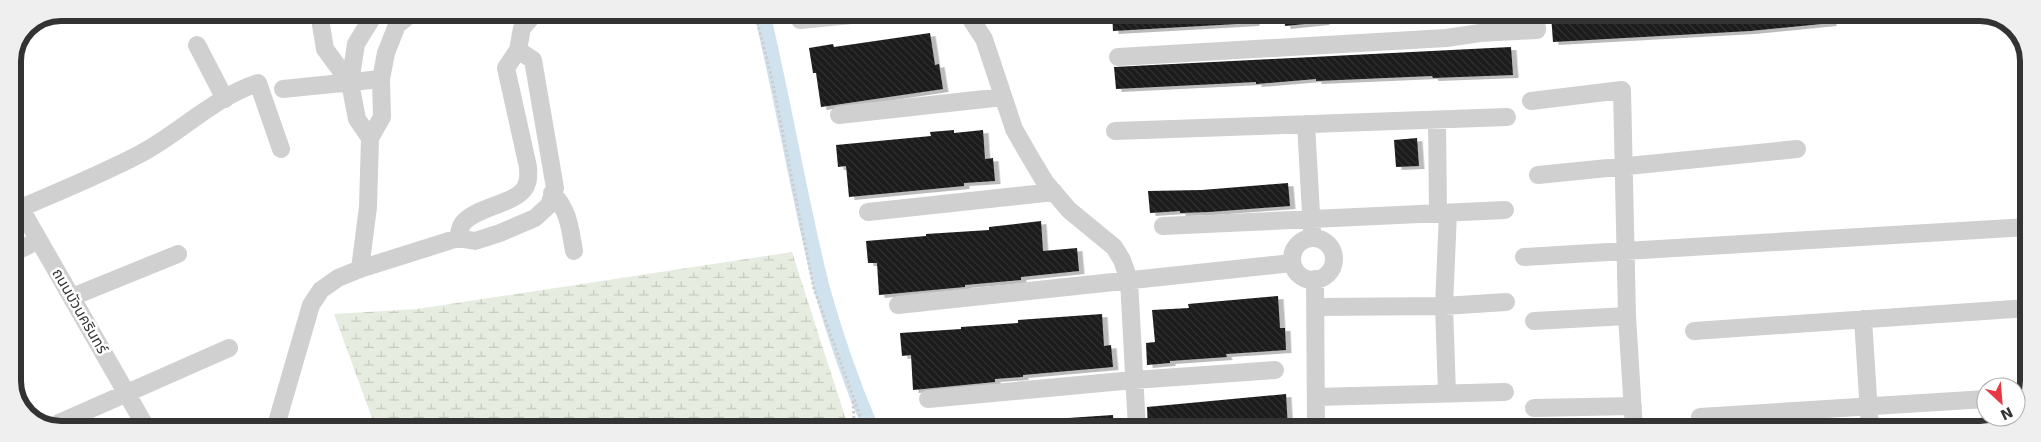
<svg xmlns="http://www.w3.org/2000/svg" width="2041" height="442" viewBox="0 0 2041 442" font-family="'DejaVu Sans','Noto Sans Thai',sans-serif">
	<defs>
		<pattern id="wetland-marsh" width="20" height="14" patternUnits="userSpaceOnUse" patternTransform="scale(1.25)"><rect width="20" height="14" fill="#e6ecdf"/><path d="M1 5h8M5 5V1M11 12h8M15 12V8" fill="none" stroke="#c6cbc0"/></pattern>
		<pattern id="building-back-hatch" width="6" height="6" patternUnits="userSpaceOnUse" patternTransform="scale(1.25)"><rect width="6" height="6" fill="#1a1a1a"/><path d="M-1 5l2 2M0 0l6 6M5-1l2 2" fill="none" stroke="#333"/></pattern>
		<filter id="shadow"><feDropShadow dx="5.5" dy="3" stdDeviation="0" flood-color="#0004"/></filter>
	</defs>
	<rect width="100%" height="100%" fill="#fff"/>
	<path fill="url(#wetland-marsh)" d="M792,252L849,429H376L334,314L417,309Z"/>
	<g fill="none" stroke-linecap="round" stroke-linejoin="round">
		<path stroke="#cfe2ee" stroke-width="16" d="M762,13C784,104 799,198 822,289C835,336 852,384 871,429"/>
	</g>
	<path fill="url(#building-back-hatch)" filter="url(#shadow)" d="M1112,13H1254V23L1113,31Z
		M1284,13H1324V22L1285,26Z
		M1571,13H1831V23L1750,31L1553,42L1551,15Z
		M930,33L935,65L939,64L943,89L821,107L816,73H813L809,48L833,44L834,47Z
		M1511,47L1513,75L1433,78L1432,76L1316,81V79L1256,84V82L1116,89L1114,67Z
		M954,130V133L983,130L985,159L993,158L995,181L964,183V186L849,197L846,166L838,167L836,145L931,136L930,132Z
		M1417,138L1419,166L1396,167L1394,140Z
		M1288,183L1290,206L1209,212L1180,213V211L1150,213L1148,191L1202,190Z
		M1041,221L1043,251L1077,248L1079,271L1021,277V280L965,285V287L879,295L877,263H868L866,241L926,236V234L989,230V227Z
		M1278,296L1280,328H1285L1286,350L1226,354L1227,357L1170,361V363L1147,365L1146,343L1155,342L1152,310L1189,308L1188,304Z
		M1102,314L1104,346L1111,345L1113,367L1023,375V377L995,379V382L913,390L911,355L902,356L900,333L961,329V327L1018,323V320Z
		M1286,394L1288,429H1264L1263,419L1203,426L1148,429L1147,407Z
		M1113,415L1114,429H1038V420Z"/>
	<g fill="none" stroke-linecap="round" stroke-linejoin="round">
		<path stroke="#cdcdcd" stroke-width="3" stroke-dasharray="2.5 2.5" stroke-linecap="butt" d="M755,13L771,75L814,289L862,421
			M853,401L854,420L857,429"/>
		<path stroke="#d0d0d0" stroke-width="18" d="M319,13L325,49L350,83
			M967,13L984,39L1014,129L1030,157L1045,182L1069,210L1114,247L1122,260L1129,280L1137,429
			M800,20L872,13
			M197,45L225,99
			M1118,57L1446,38L1480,33L1537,30L1536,13
			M283,89L381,79
			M1531,101L1622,90L1627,316
			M839,115L1003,97
			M1437,120L1438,213
			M1306,124L1312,231
			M1115,131L1507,117
			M370,138L357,119L350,83L356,44L375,13
			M1538,175L1797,149
			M552,193C569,210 570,229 574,251
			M13,195L147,429
			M21,208C60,191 102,174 140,154C180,133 214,97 258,83L281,149
			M868,212L1054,192
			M1163,226L1505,210
			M458,238C459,233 460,227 463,223C478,205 522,204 527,183C529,178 528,172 528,167L506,68L518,50L522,28L535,13
			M1292 259a21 21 0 1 1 42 0a21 21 0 1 1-42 0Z
			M13,253L39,240
			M1524,257L2028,227
			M360,269L368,207L370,138L382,117L381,79L386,53L397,25L412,13
			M1315,279L1316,429
			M72,297L178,254
			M898,305L1292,263
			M1316,307L1444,306L1506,302
			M1863,319L1870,429
			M1534,321L1627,316L1634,429
			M1694,331L2028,308
			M1447,393L1444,306L1448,213
			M1316,397L1505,392
			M2016,397H2024
			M928,399L1134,380L1275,370
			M1534,408L1633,406
			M1700,417L1986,399
			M50,427L229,348
			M204,429H208
			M275,429L311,305L321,290L338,278L360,269L458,238L475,241L500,233L535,218L549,205L555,188L533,60L518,50"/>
	</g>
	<g text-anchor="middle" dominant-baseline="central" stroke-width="5" stroke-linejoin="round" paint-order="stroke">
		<g font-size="15" fill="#333" stroke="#fff">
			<text transform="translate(80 311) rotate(60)">ถนนบัวนครินทร์</text>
		</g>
	</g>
	<path d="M0 0H2041V442H0ZM61 21H1980A40 40 0 0 1 2020 61V381A40 40 0 0 1 1980 421H61A40 40 0 0 1 21 381V61A40 40 0 0 1 61 21Z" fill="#efefef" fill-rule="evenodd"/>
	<path fill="none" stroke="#333" stroke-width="6" d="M61 21H1980A40 40 0 0 1 2020 61V381A40 40 0 0 1 1980 421H61A40 40 0 0 1 21 381V61A40 40 0 0 1 61 21Z"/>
	<g transform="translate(2001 402) rotate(154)"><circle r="24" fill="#ffffff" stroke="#adadad"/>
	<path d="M0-4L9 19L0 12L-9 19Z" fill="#e63946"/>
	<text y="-8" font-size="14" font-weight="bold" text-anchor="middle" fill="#333333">N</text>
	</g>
</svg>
